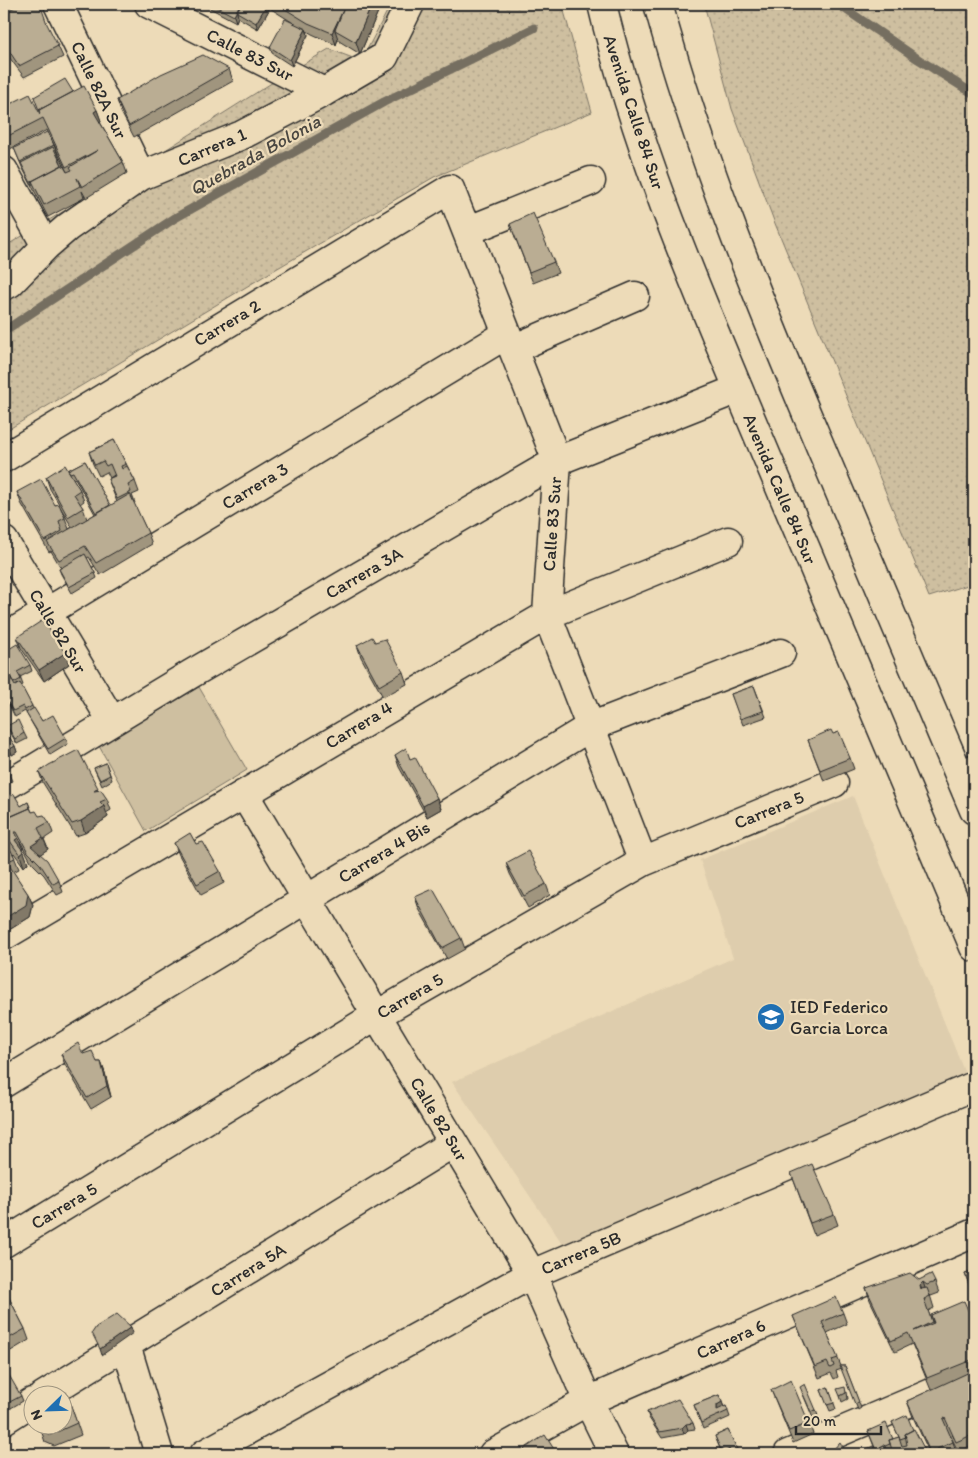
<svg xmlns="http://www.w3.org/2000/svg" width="978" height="1458" viewBox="0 0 978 1458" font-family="Itim,sans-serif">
	<defs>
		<pattern id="grass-dots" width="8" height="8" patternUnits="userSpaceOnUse" patternTransform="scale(1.25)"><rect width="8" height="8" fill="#cebfa0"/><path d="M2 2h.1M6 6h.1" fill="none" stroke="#b1a48a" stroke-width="1.8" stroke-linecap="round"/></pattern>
	</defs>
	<rect width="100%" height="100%" fill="#eddbb8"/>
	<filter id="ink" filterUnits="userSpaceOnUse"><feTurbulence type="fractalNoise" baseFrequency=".02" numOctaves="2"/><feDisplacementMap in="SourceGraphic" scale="10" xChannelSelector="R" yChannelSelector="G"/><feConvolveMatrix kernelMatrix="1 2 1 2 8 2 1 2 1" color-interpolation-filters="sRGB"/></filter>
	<g filter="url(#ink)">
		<path fill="#decdad" d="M853,796L966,1076L564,1246L452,1082L733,958L700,860Z"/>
		<path fill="url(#grass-dots)" stroke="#7c7566" d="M391,4H435L439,6L440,4H562L592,112L434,177L276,269L4,432V247L159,154L270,84L329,49L361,61Z
			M704,4H974V583L929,597L774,221L732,109Z"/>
		<path fill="#cebfa0" stroke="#7c7566" d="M199,687L247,770L146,831L99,746Z"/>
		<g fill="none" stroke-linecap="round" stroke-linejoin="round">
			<path stroke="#756e60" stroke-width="9" d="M838,4L918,59L974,94
				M4,331L175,218L384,102L534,28"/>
			<defs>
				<path id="service" d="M957,769L974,762"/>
				<path id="minor" d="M58,4L141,176
					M149,4L324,92
					M4,171L46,246
					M467,231L591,181
					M4,286L10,283L46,246L68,227L141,176L242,135L324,92L384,57L410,4
					M513,349L635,296
					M4,458L450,189L557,461L547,615L643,862
					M4,541L112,721
					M4,638L507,334
					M4,787L191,674L557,461L738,389
					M244,794L532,1274L588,1401L614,1454
					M4,936L547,615L728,541
					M4,1083L590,727L781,653
					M4,1243L377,1015L643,862L834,783
					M126,1345L159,1454
					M43,1396L453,1143
					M4,1420L32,1402
					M204,1454L532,1274L974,1086
					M493,1454L588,1401L974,1233
					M788,1454L974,1375"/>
				<path id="trunk" d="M602,4C636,149 696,288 754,426C826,600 901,773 974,947
					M658,4C698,150 754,289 813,429C866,556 921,683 974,810"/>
			</defs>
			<use href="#service" stroke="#2b2b2b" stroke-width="19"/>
			<use href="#minor" stroke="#2b2b2b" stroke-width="31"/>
			<use href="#trunk" stroke="#2b2b2b" stroke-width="31"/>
			<use href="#service" stroke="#eddbb8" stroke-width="15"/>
			<use href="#minor" stroke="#eddbb8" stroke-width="28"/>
			<use href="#trunk" stroke="#eddbb8" stroke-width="28"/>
		</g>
		<path fill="#a0957e" stroke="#2b2b2b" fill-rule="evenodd" d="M205,4H379L380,7L360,54L339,41L338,39L336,45L312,34L307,31L308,35L292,66L272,53L270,47L295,24L268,7L269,10L258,29L239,18L238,17L236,22L206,6Z
			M4,13L58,46L63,57L24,77L9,57L4,46Z
			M229,69L233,81L134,137L121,112L117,100Z
			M73,92L97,110L101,121L100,122L123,162L127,173L86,198L82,191L84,198L48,217L22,167L14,148L54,145L62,165L67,172L47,130L6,151L4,147V107L40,114Z
			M510,224L554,262L558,273L533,283Z
			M114,440L135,481L139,492L132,495L135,503L134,504L148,533L152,544L100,575L89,557L87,558L95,573L97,578L72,593L61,574L59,569L61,568L51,551L49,552L21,503L17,492L55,505L59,504L50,489L46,477L68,470L85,461L110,506L117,502L108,479L114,476V475L110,478L107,472L99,476L93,464L89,452ZM75,478L95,514L87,519L83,508L80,504L84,501L80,490L73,479ZM60,507L72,527L69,529L65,518Z
			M17,637L69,664L44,681L21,648Z
			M375,642L403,672L407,684L383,697L361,657L357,645Z
			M4,652L30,665L32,671L20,677L23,685L21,686L33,708L42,721L66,738L68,744L50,755L25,711L15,717L8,703L4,706V674L7,672L4,667Z
			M754,686L766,717L743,725L731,694Z
			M7,726L24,733L27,739L17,744L10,732Z
			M4,729L15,746L17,752L12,755L4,742Z
			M833,734L850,758L854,769L824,781L808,740Z
			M395,755L410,759L437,798L441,809L427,817L399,767Z
			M4,763L12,781L4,785Z
			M106,763L112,780L102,786L94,768Z
			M39,772L99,790L107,799L111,810L106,813L108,817L85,833L76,836L43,783Z
			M4,800L21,806L28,802L32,812L49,822L53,833L44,839L48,849L40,854L59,881L63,892L57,895L44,875L32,863L21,843H20L28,863L24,867L14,853L13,854L19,869L13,872L28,894L33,905L30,917L9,930L4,920Z
			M174,843L196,844L220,871L224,883L201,895L179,855Z
			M506,863L546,884L550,895L528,908L510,874Z
			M415,897L461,938L465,949L447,959L419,909Z
			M61,1054H83L97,1062H101L105,1073L111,1097L91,1109L65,1065Z
			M791,1173L834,1214L838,1225L814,1235Z
			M974,1271V1294L973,1295L965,1274Z
			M919,1280L935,1282L939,1293L931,1296L930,1295L934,1308L928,1311L933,1323H934L931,1315L974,1324V1454H930L913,1417L907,1401L931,1390L912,1344L895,1352L870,1300L866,1288ZM950,1435L959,1453L957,1454L953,1442Z
			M4,1288L25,1329L29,1340L4,1355Z
			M843,1313L847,1324L827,1333L841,1366H845L861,1408L858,1410L842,1369L836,1371L838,1377L834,1379L831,1373L819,1378L793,1316Z
			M4,1371L21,1396L23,1401L4,1412Z
			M828,1387L836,1409L830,1411L821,1390Z
			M771,1390L809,1423L813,1434L793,1443Z
			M66,1392L81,1435L54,1446L45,1442L41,1430Z
			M802,1392L816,1410L818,1416L813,1418Z
			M847,1392L848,1399L842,1402L840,1396Z
			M719,1395L724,1407L726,1406L730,1417L703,1429L694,1405Z
			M647,1412L693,1423L695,1429L688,1430L684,1434L662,1438L649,1418Z
			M892,1422L913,1430L927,1454H877L868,1431L893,1439L899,1437Z
			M728,1430L739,1454H722L715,1436Z"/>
		<path fill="#827967" stroke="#2b2b2b" d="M240,4H243L237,12L238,17L236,22L234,16Z
			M267,4L269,10L258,29L256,23Z
			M372,4H379L380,7L360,54L356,42Z
			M344,8L335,30L338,39L336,45L332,33Z
			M306,29L308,35L292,66L290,60Z
			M97,110L101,121L98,123L94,112Z
			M65,653L69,664L44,681L39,670Z
			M15,746L17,752L12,755L10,749Z
			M437,798L441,809L427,817L423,806Z
			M104,806L108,817L85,833L81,821Z
			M18,838L23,849L20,852L15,840Z
			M43,838L48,849L35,858L31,846Z
			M24,852L28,863L24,867L20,855Z
			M28,894L33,905L30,917L9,930L5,918Z
			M101,1062L105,1073L111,1097L107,1086Z
			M923,1282L927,1294L924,1296L925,1301L920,1285Z
			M131,1327L133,1333L102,1355L100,1349Z
			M722,1402L724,1408L719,1411V1416L717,1410V1405Z
			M686,1424L688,1430L684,1434L682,1428Z
			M729,1449L731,1454H726L725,1452Z"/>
		<path fill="#baad93" stroke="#2b2b2b" d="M20,4H40L47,24L58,46L19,66L4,43V13Z
			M211,4H240L234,16Z
			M241,4H267L256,23L237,12Z
			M277,4H372L356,42L335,30L344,8L332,33L308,23Z
			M285,19L306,29L290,60L270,47Z
			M203,55L229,69L129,126L117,100L161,74Z
			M65,79L73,92L39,110L34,97Z
			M84,86L97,110L94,112L123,162L82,187L77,178L80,186L44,205L32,181L63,165L67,172L72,170L70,167L98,150L66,167L43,118L4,138V107L30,94L40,114L39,110Z
			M47,132L54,145L20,162L14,148Z
			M53,147L62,165L32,181V185L21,163Z
			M533,213L554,262L529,272L510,224Z
			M114,440L126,464L121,466L122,469L127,466L135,481L128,485L131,492L117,499L108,479L115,476L110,464L106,466L103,461L95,465L89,452Z
			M85,461L110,505L96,513L73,472L70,473L68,470Z
			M65,465L80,490L74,494L83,508L68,517L46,477Z
			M41,479L55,505L59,504L65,518L59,521L62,531L45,541L17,492Z
			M130,494L148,533L96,563L85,546L59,560L47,542Z
			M85,554L95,573L69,587L59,569Z
			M43,620L65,653L39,670L17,637Z
			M372,637L375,642L385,639L403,672L379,686L357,645Z
			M17,644L30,665L17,672L21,679L14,683L4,665V652Z
			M7,672L15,686L20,683L32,706L25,710L23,706L13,711L5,698L4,699V674Z
			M754,686L763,711L740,719L731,694Z
			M34,708L42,721L53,715L66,738L48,749L26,713Z
			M18,720L24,733L15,739L7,726Z
			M4,729L15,746L10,749L4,739Z
			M831,730L833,734L839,732L850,758L820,770L808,740Z
			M406,748L410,759L415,757L437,798L423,806L395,755Z
			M78,750L98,788L94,791L101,790L107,799L100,802L104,806L81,821L72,824L39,772L49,765Z
			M4,763L10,775L4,779Z
			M106,763L110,775L100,780L94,768Z
			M14,794L21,806L28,802L30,808L10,817L9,815L7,816L5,812H4V800Z
			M30,808L32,812L36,811L39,816L44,815L49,822L38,828L43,838L31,846L47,860L59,881L53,884L40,864L28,852L17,832H15L18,838L15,840L24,852L20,855L10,841L7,843L15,858L8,861L4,853V812H5L9,817Z
			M190,833L196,844L203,842L220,871L197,884L174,843Z
			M528,851L546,884L524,896L506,863Z
			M9,865L28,894L26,905L5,918L4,916V868Z
			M433,889L461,938L442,948L415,897Z
			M78,1043L83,1054L92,1051L97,1062H101L107,1086L87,1098L61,1054Z
			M812,1164L834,1214L810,1223L791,1173Z
			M974,1271V1288L971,1289L965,1274Z
			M910,1273L919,1280L931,1274L935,1282L927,1285L923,1282L920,1285L921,1289L927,1288L930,1296L924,1299L932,1322L914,1331L934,1323L931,1315L964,1301L974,1324V1359L927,1378L908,1333L891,1341L866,1288Z
			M4,1288L25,1329L4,1341Z
			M836,1297L843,1313L822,1322L838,1358L832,1360L834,1366L830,1368L827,1362L815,1367L793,1316Z
			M117,1314L131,1327L100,1349L92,1333L96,1327Z
			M840,1366H845L859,1402L855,1404Z
			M6,1370L21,1396L4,1405V1371Z
			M974,1370V1434L956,1442L945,1418L943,1419L953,1442L930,1452L907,1401Z
			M791,1380L809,1423L789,1431L771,1390Z
			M805,1384L816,1410L811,1412L800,1387Z
			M828,1387L834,1403L827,1405L821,1390Z
			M845,1387L846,1393L840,1396L837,1389Z
			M66,1392L77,1423L50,1435L41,1430L40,1426H62V1396H59Z
			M719,1395L722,1402L717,1405V1410L726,1406L728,1411L701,1423L694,1405Z
			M678,1399L693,1423L686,1424L682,1428L659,1432L647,1412Z
			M907,1415L913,1430L905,1434L906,1437L900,1439L892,1422Z
			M886,1423L893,1439L889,1440L890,1444L885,1446L884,1445L880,1447V1448L876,1450L868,1431Z
			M914,1429L927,1454H883L880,1447L884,1445L888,1452L892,1450L889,1440L899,1437L902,1446L907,1445L905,1434Z
			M728,1430L738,1451L732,1454L729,1449L725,1452L720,1448L715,1436Z
			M545,1435L557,1454H526L524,1449Z
			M840,1442L847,1454H835L833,1450Z
			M971,1445L974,1454H957Z
			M873,1446L876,1454H867L865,1450Z
			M829,1450L831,1454H825L824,1453Z"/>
	</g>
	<defs>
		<symbol id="school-disc" viewBox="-11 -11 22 22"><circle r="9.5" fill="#1f6fb2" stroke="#eddbb8"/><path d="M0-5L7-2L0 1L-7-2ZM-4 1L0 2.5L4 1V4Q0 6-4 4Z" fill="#fff"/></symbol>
	</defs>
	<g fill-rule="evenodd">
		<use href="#school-disc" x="755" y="1001" width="32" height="32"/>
	</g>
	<g text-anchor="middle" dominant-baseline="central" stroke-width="4.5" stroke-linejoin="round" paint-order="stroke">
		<g font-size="18" fill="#2b2b2b" stroke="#eddbb8">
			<text transform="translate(250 55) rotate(27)">Calle 83 Sur</text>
			<text transform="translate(99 90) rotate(64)">Calle 82A Sur</text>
			<text transform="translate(634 112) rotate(72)">Avenida Calle 84 Sur</text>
			<text transform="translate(212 147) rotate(-23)">Carrera 1</text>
			<text transform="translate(227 323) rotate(-31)">Carrera 2</text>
			<text transform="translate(255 486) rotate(-31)">Carrera 3</text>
			<text transform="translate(780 489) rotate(67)">Avenida Calle 84 Sur</text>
			<text transform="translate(552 524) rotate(-86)">Calle 83 Sur</text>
			<text transform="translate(364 573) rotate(-30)">Carrera 3A</text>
			<text transform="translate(58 631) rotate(59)">Calle 82 Sur</text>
			<text transform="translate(359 725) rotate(-31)">Carrera 4</text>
			<text transform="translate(769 810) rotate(-22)">Carrera 5</text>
			<text transform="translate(384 852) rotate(-31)">Carrera 4 Bis</text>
			<text transform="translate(410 996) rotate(-30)">Carrera 5</text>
			<text transform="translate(439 1119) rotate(59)">Calle 82 Sur</text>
			<text transform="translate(64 1206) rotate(-31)">Carrera 5</text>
			<text transform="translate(581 1253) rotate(-23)">Carrera 5B</text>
			<text transform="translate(248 1270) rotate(-32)">Carrera 5A</text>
			<text transform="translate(731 1339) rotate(-24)">Carrera 6</text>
		</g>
		<g font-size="18" fill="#2b2b2b" stroke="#eddbb8" text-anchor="start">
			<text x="790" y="1007">IED Federico<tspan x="790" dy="21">Garcia Lorca</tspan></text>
		</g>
		<g font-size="19" font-style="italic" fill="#4a4741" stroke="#eddbb8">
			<text transform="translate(255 155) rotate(-29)">Quebrada Bolonia</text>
		</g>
	</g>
	<rect width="978" height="1458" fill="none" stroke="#eddbb8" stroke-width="20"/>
	<rect x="10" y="10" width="958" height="1438" fill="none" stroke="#2b2b2b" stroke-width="2" filter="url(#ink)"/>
	<g transform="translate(48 1410) rotate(247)"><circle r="24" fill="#eddbb8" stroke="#9f9580"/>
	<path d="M0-4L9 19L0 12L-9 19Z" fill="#1f6fb2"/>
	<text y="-8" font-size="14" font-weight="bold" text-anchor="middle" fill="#2b2b2b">N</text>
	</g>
	<path d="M796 1426v8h85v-8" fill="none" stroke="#2b2b2b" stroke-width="2.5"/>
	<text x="803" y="1426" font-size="15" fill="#2b2b2b" stroke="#eddbb8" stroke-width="4" paint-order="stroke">20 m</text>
</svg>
